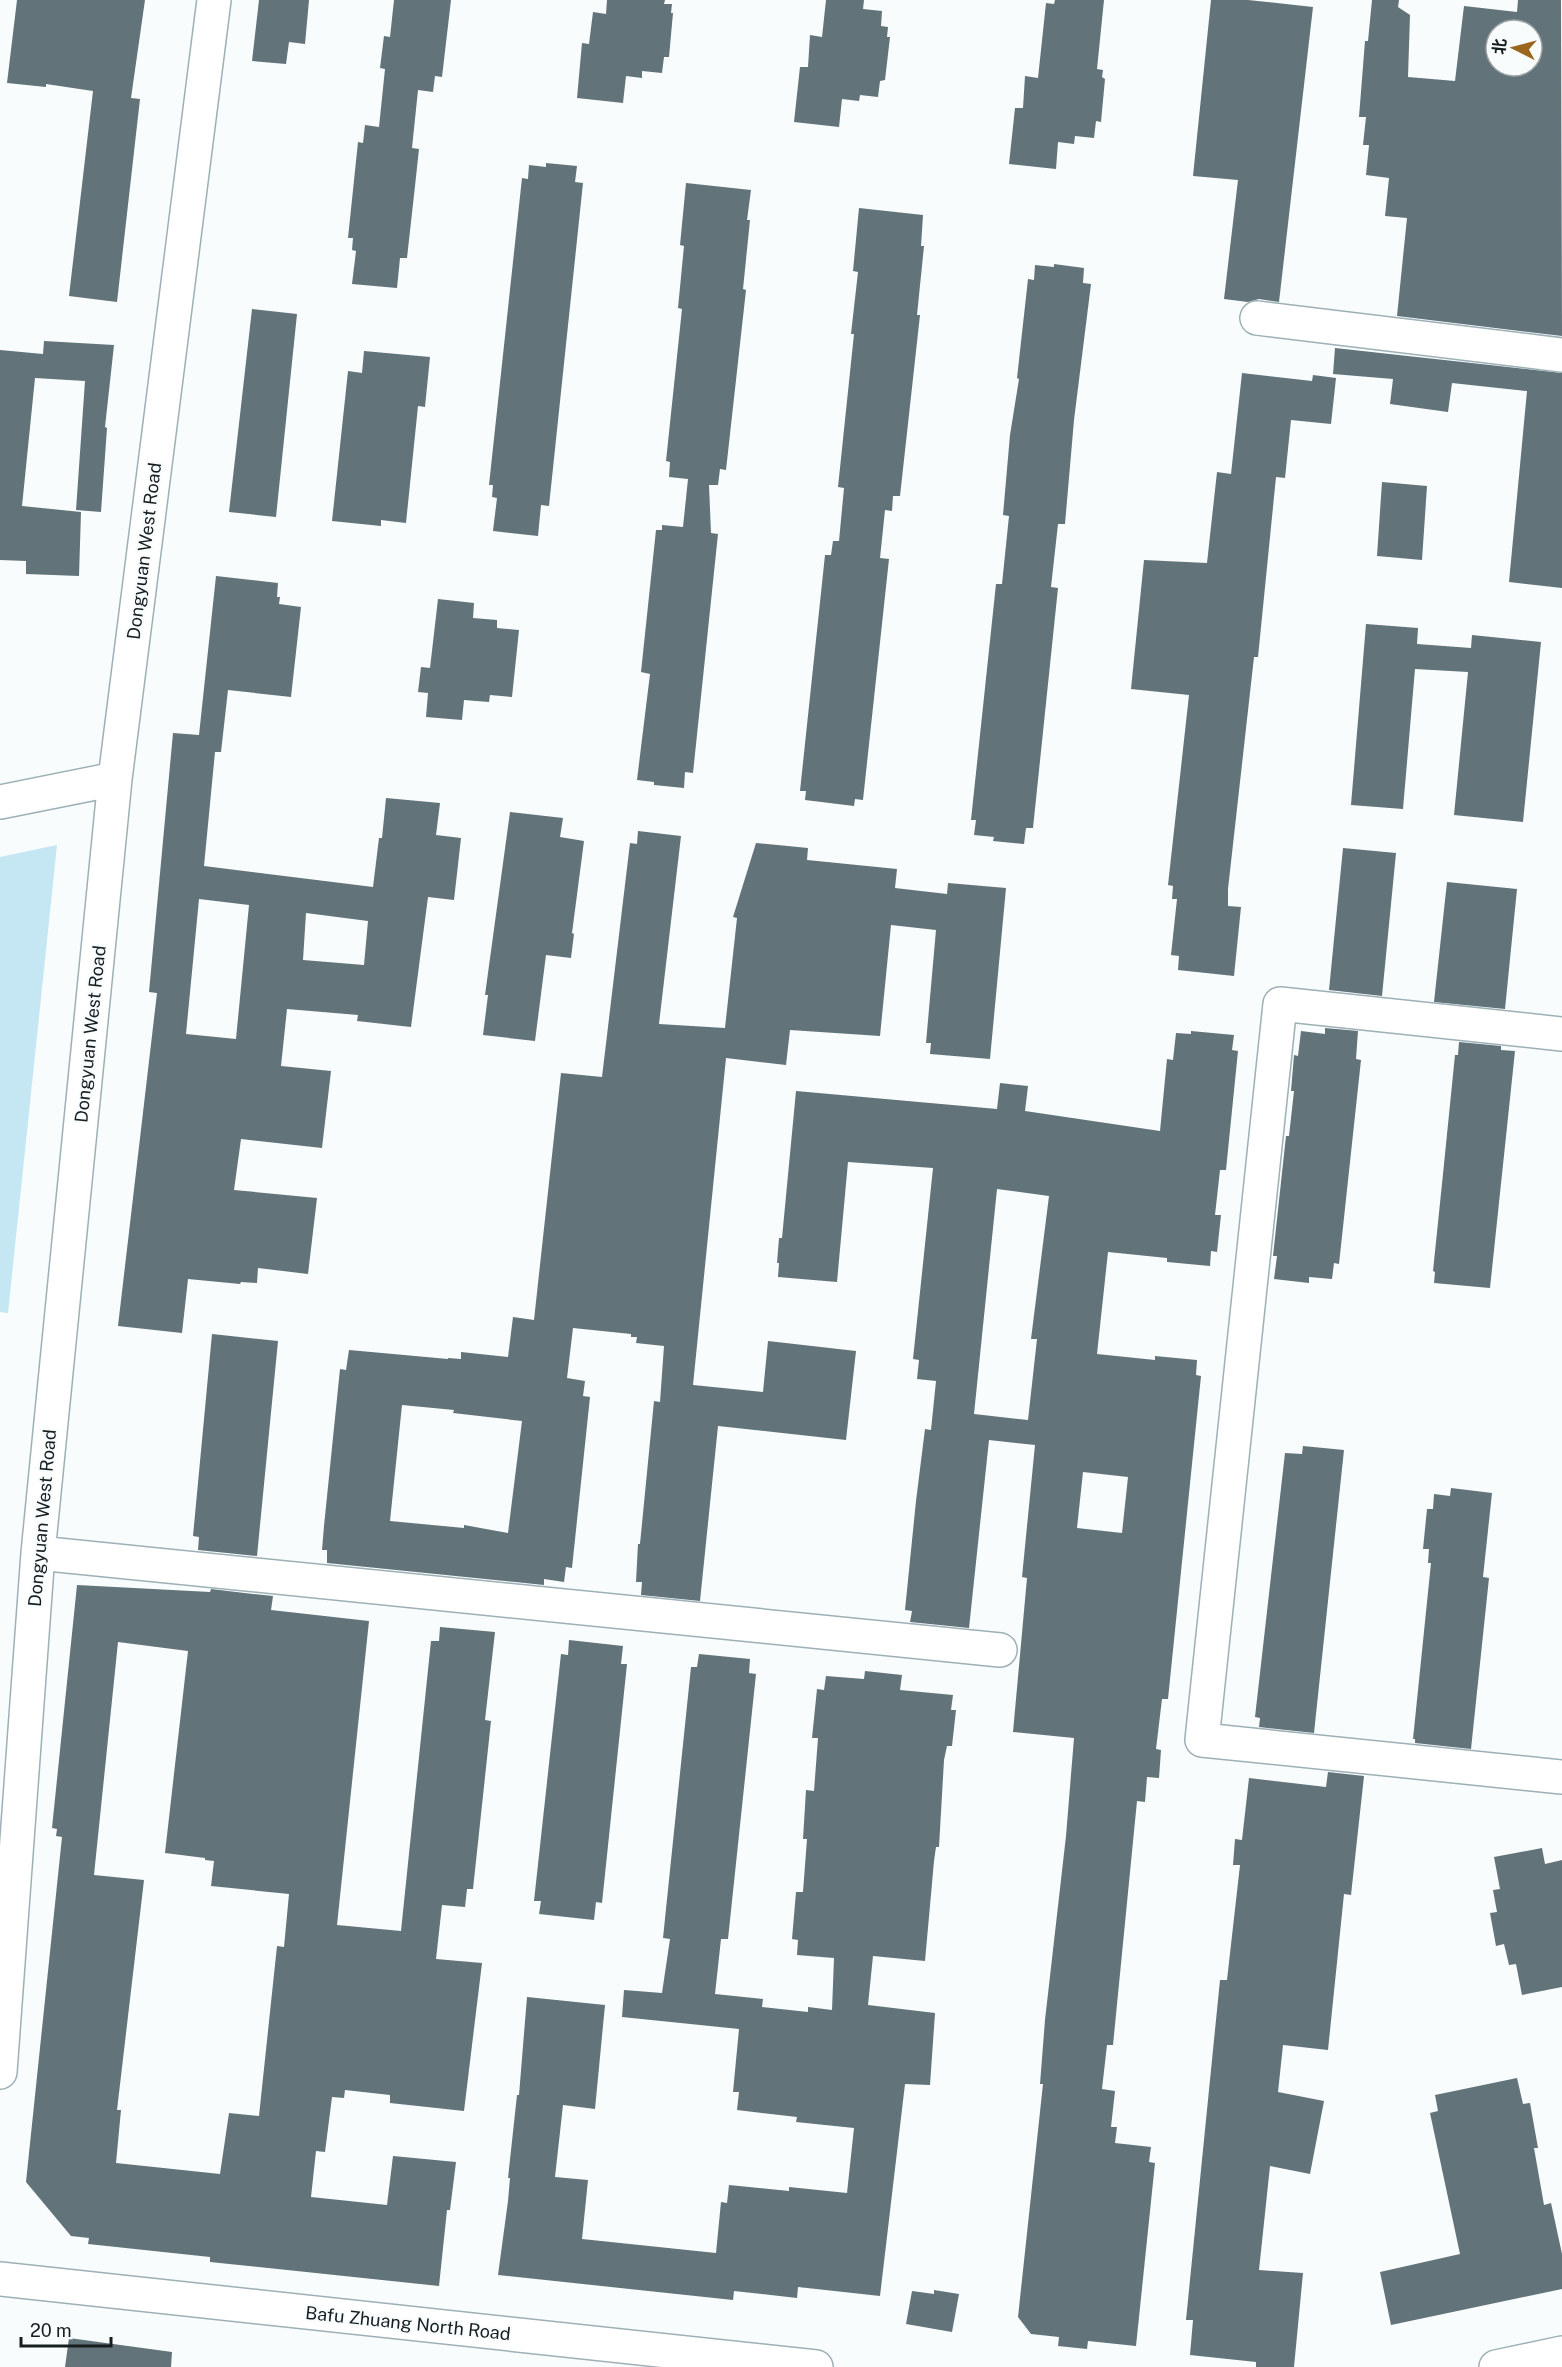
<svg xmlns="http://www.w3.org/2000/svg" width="1562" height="2367" viewBox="0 0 1562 2367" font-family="'Public Sans','Noto Sans SC',sans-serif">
	<rect width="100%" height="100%" fill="#f8fcfd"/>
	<path fill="#c5e7f3" d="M57,845L8,1313L0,1312V857Z"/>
	<path fill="#627379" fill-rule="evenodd" d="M17,0H145L131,98L140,99L117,302L69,296L93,91L46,84V87L7,83Z
		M259,0H309L305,44L289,42L286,64L252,61Z
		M394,0H451L442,77L435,76L433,92L418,90L412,148L419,149L415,186L407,258H400L397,288L352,284L356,251L352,250L353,238H348L358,142L363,143L365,125L379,127L385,69L380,68L384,36L390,37Z
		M607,0H665L664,4H672L671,13H673L669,57H664L662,73L642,71V78L626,76L623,103L577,98L582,43L589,44L593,12L606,14Z
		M826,0H864L863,9L882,11L881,26L888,27L887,37H890L885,80L880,81L878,97L860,95L859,101L842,99L839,127L794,122L800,67H808L810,35L822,37Z
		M1055,0H1104L1097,69L1103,70L1102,77L1105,79L1101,122L1096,121L1094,138L1075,136L1074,144L1058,142L1056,169L1009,164L1015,108H1023L1025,76L1038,78L1046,3L1054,4Z
		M1211,0H1248L1313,7L1279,302L1259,299L1248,302L1224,299L1238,180L1193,176Z
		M1372,0H1399L1398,7L1410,15L1408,77L1455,81L1464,6L1517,12L1518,0H1561L1562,336L1397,316L1407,218L1385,216L1389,178L1366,175L1369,145H1363L1366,117H1359L1365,41H1368ZM1496,30H1532V66H1496Z
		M546,163L577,166L575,182L583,183L549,506L541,505L538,536L493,531L497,498L492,497L493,485H489L522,178L528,179L529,165L546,167Z
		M686,183L751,190L747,220H750L743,289L746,290L726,470L720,469L718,485H709L711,533L718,534L693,773L685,772L684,788L654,785V782L637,780L650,674L641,672L656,530H662V525L683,527L688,479L669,477L670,462L666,461L682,309L678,308L684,246L680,245Z
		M859,208L923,215L921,246H924L917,315H920L900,496H893L892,511L885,510L880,558L889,559L863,800L855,799L854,806L805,800L806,791H800L825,555H831L833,541H839L844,488L838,487L854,334H851L858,272L853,271Z
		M1054,264L1084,268L1083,283L1091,284L1074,420L1065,524H1058L1051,587L1058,588L1033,828H1026L1024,844L993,841L994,837L974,835L976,820H971L996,584H1002L1009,516L1003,515L1010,435L1019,379L1017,378L1028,279L1034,280L1035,265L1054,267Z
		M252,309L297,314L276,517L229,512Z
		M44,341L114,345L105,427L107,428L101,512L76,510L85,381L35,378L22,506L81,512L79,576L26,574V561L0,560V350L43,354Z
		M1335,348L1562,373V588L1509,582L1527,391L1452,383L1448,412L1390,404L1393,379L1333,374Z
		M364,351L430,357L425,407L418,406L406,523L381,520V526L332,521L348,371L362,373Z
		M1242,373L1312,381L1313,375L1336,378L1331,424L1291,420L1285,478L1276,477L1258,657H1254L1228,889V906L1241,907L1234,976L1178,970L1179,956L1171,955L1177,899H1172L1173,886L1168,885L1189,695L1131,689L1144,560L1207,563L1217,472L1231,474Z
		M1382,482L1427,486L1422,560L1377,556Z
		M216,576L278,583L277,597H280L279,604L301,607L291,697L228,690L221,752H215L204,866L373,887L379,838H382L386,798L440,803L436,835L461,838L454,900L428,897L411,1027L357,1021L358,1015L287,1009L281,1066L331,1071L322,1148L241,1139L234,1190L317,1198L308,1274L258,1268L257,1283L241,1282L240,1284L188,1279L182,1333L118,1326L157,993L149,992L173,733L199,735ZM199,899L249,905L236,1039L186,1034ZM306,913L368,921L364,965L303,960Z
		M438,599L474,603L473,618L497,620V628L519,630L512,697L490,695L489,702L464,700L462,720L426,717L428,693L418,692L421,667L430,668Z
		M1366,624L1418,628L1417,644L1471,648L1472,635L1541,642L1523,822L1454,815L1468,672L1415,669L1403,809L1351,805Z
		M510,812L563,818L560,837L584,841L572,933L574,934L571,958L546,955L535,1041L483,1035L488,995H485Z
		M638,831L681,836L659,1024L725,1028L737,918L733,917L756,843L808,848L807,860L897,869L895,888L947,894L948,883L1006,888L990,1059L930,1054L931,1043H926L936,930L891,925L880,1036L790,1030L786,1065L726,1058L693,1385L763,1392L768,1341L856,1351L846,1440L718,1426L700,1601L641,1595L642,1582H636L638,1544H640L654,1401L660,1402L664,1346L636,1343L637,1337H631V1334L573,1328L567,1378L585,1381L583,1396L590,1397L572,1568L566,1567L564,1582L544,1579V1585L327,1563V1550H322L324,1526L340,1369L346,1370L349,1350L448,1359V1358L461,1359V1352L508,1357L513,1317L534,1320L561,1073L602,1077L630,843L637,844ZM402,1405L454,1410L453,1413L522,1421L508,1533L464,1525V1528L390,1521Z
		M1343,848L1396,853L1382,996L1329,990Z
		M1447,882L1517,889L1505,1009L1434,1002Z
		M1325,1028L1358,1031L1356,1059L1361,1060L1339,1264L1334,1263L1332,1279L1309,1277V1283L1274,1279L1277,1256H1273L1286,1136H1289L1294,1091H1291L1294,1055L1298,1056L1301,1031L1325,1034Z
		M1191,1031L1234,1035L1232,1050L1238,1051L1226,1170H1220L1215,1215H1221L1217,1252L1211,1251L1210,1266L1167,1262V1258L1108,1252L1097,1354L1155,1360V1356L1197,1360L1196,1375L1201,1376L1168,1699H1162L1156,1749L1161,1750L1159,1778L1147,1777L1145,1802L1137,1801L1113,2045H1107L1102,2089L1115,2091L1111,2127H1117L1115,2143L1151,2147L1149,2162L1155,2163L1136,2346L1088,2341L1087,2349L1058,2346L1059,2337L1031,2334L1018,2317L1043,2084H1040L1045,2020L1066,1836L1074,1738L1013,1732L1027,1578L1022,1577L1035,1445L989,1440L969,1628L910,1622L912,1611L905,1610L916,1501L925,1429L931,1430L936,1381L917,1379L919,1360L913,1359L933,1168L848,1162L837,1282L778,1277L779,1263H777L779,1238H782L796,1091L997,1109L1000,1083L1028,1086L1025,1111L1160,1131L1167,1059L1173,1060L1176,1033L1191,1034ZM997,1189L1049,1196L1031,1339H1037L1028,1420L974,1414ZM1083,1472L1128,1477L1122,1533L1077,1528Z
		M1459,1042L1501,1046V1050L1515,1051L1490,1288L1434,1283L1435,1272L1433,1271L1443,1174L1455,1055H1458Z
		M212,1334L278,1341L257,1556L198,1550L199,1537L193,1536Z
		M1303,1446L1344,1450L1314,1733L1259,1727L1260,1718L1255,1717L1285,1453L1302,1454Z
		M1451,1488L1492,1493L1483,1577L1489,1578L1471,1749L1415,1743V1739H1413L1431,1563H1428L1429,1549H1423L1427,1509H1433L1434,1494L1450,1496Z
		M77,1585L210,1592L211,1589L253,1594L273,1596L271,1610L369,1621L337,1925L401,1931L431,1641H439L440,1627L495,1632L485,1720L491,1721L473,1889H467L465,1907L442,1905L436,1959L482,1963L464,2111L390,2103V2095L345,2090L344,2098L332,2097L325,2152L316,2151L311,2197L387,2205L393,2156L456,2162L450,2210H447L439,2286L210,2262V2257L88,2244L89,2238L71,2236L26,2182L62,1837L56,1836L57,1829L52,1828ZM118,1642L188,1651L165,1853L205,1858V1860L214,1861L211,1886L289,1894L284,1947L277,1946L259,2116L229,2113L220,2174L116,2163L121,2110H117L144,1880L94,1875Z
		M569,1640L623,1646L621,1664H627L602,1903L596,1902L594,1920L539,1914L541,1901H534L561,1654L568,1655Z
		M699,1654L750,1659L749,1673L756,1674L728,1939H721L715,1994L763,1999L762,2007L808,2012V2007L832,2010L834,1958L797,1955L798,1940L792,1939L796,1892H803L807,1839H803L806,1790L814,1791L818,1738H812L817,1689L824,1690L826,1676L864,1679L865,1671L902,1675L900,1690L953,1695L951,1710H956L952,1746H947L944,1760L939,1847H936L934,1861L925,1961L873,1956L868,2005L935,2013L930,2085L905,2084L880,2296L798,2287L797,2298L734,2291L733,2300L498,2275L508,2201L510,2178H508L517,2095H519L527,1997L605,2005L595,2109L563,2105L555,2177L588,2180L582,2239L716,2253L721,2202L727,2203L729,2185L789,2191V2187L847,2193L854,2128L796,2122L797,2117L737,2110L739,2092H733L739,2029L622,2017L624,1990L662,1993L670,1939L663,1938L691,1667H697Z
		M1328,1772L1364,1776L1351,1895L1344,1894L1328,2050L1283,2045L1278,2092L1324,2101L1310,2174L1270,2166L1259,2270L1303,2273L1294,2367H1256V2362L1190,2355L1193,2320H1186L1220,1980H1227L1240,1865H1233L1235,1839L1242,1840L1249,1778L1326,1787Z
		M1542,1848L1545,1864L1562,1860V1987L1522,1995L1516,1964L1509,1965L1504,1944L1496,1946L1490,1913L1497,1912L1493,1890L1500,1889L1494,1857Z
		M1517,2078L1523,2104L1530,2103L1538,2148H1534L1544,2205L1551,2203L1562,2254V2289L1391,2325L1380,2272L1460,2254L1430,2113L1438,2111L1435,2095Z
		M934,2290L959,2294L952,2332L906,2324L912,2291L934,2294Z
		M69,2338L172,2352L171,2367H65Z"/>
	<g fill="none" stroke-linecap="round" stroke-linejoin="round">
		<defs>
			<path id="minor" d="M1257,318L1562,355
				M0,802L115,779
				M1562,1034L1280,1004L1202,1740L1562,1777
				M38,1553L1000,1650
				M0,2072L38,1553L115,779L214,0
				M0,2279L816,2367
				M1496,2367L1562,2353"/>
		</defs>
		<use href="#minor" stroke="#9db0b6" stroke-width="36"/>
		<use href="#minor" stroke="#fff" stroke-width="33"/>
	</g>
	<g text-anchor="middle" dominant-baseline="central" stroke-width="4.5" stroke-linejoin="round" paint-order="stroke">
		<g font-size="18" fill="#171e20" stroke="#f8fcfd">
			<text transform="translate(144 551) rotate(-83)">Dongyuan West Road</text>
			<text transform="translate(90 1034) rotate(-84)">Dongyuan West Road</text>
			<text transform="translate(42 1518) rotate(-85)">Dongyuan West Road</text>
			<text transform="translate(408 2323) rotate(6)">Bafu Zhuang North Road</text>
		</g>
	</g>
	<g transform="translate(1514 48) rotate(276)"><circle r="28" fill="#f8fcfd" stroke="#9ea3a5" stroke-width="1.5"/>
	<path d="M0-4.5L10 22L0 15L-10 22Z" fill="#9b661e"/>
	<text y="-9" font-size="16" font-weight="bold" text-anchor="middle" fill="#171e20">北</text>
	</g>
	<path d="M21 2337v9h90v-9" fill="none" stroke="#171e20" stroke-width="3"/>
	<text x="30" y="2337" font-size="18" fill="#171e20" stroke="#f8fcfd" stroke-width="4.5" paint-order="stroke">20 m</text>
</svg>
